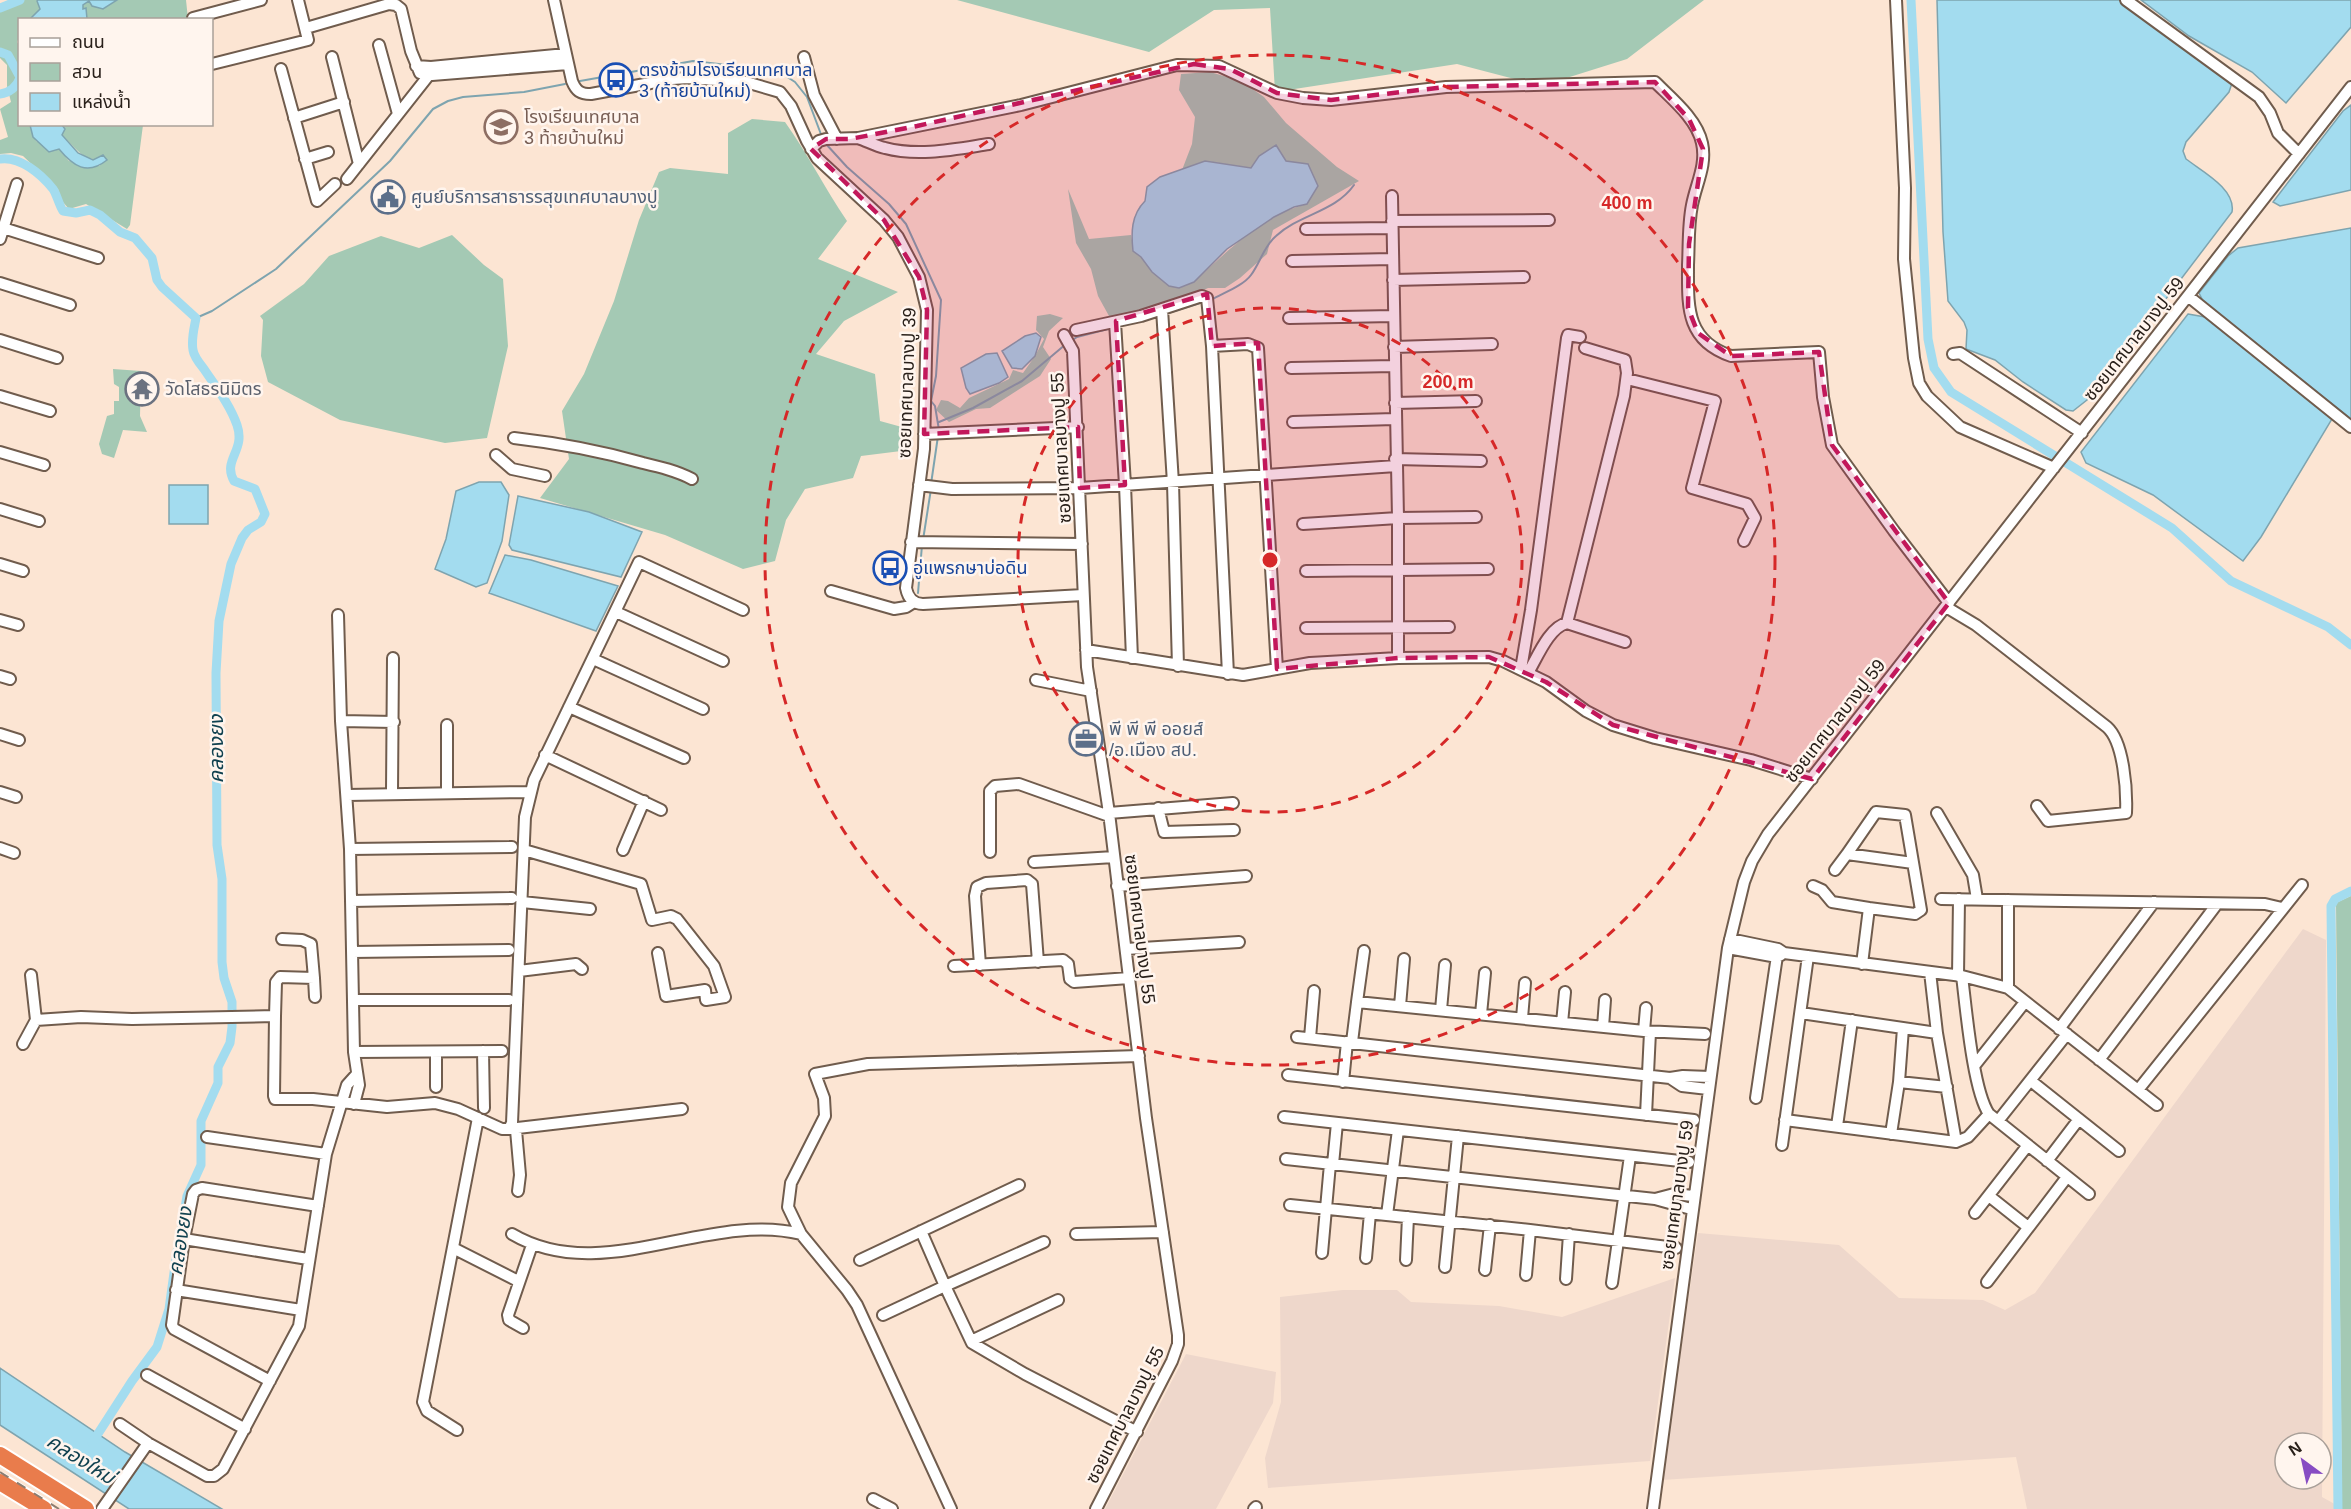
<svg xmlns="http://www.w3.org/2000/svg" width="2351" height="1509" viewBox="0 0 2351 1509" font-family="Arial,'Noto Sans Thai',sans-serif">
	<rect width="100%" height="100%" fill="#fce5d3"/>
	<path fill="#eed7cb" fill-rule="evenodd" d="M2303,929L2326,940L2322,1497L2340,1507V1509H2027L2016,1457L1662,1480L1698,1233L1839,1245L1899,1298L1983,1300L2005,1310L2035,1293ZM2285,1443H2321V1479H2285Z
		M1675,1278L1650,1461L1268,1488L1265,1458L1281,1402L1280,1297L1343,1290H1397L1411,1302L1499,1306L1562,1317Z
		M1186,1354L1276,1372L1273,1403L1216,1509H1105Z"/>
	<path fill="#a4c9b4" d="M10,0H38L37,1L40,9L30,19L20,20L19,37L17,42L20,47V124L30,125L36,141L41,143L49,152L59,149L69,161L99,166L106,160C82,161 78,150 62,135L65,129L62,125H143L130,225L127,229L86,204L69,209L62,201L58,189L23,156L11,153L0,154V140L8,137L0,109L11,102L7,86V65L0,58V4Z
		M117,0H186L188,19H87L86,9H83V5L89,1L103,9Z
		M957,0H1704L1627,59L1541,86L1457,64L1275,92L1270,8L1214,10L1149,52Z
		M1210,72L1241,81L1264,97L1286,123L1337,167L1359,181L1273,230L1267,254L1240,278L1225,288H1208L1166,308L1127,319L1109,316L1098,296L1091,269L1076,243L1068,189L1089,239L1131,235L1134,251L1194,282C1225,253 1264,214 1307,204L1286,161L1259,156L1251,168L1206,161L1182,170L1192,144L1195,117L1179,90L1181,74Z
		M752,119L785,122C808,154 825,189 847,221L818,259L898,292L844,321L816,354L875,374L880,421L909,429L901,451L861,456L853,478L805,489L786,520L775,561L743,569L665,535L540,498L569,459L562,411L584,374L614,301L639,220L659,172L670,168L728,174V133Z
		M452,235L484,265L503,279L508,346L487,438L445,443L340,420L268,382L261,356L263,320L260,316L304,284L329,256L381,236L419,248Z
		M1050,314L1063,318L1049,331L1043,347L1051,359L1040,376L990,408L976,409L949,422L936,410L941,400L948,401L960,408L969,398L1009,379L1013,370L1023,373L1035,356L1044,339L1036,330L1037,316Z
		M113,369L141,371L140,416L147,432L123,430L114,458L102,454L99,444L107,416L114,414V401H119V387L114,384Z
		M2351,896V1509H2342L2336,903Z"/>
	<path fill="#a3dcef" stroke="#7ea4af" stroke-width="1.5" d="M38,0H117L103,9L92,6L89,1L83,5V9L86,8L87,19H30L40,9L37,1Z
		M1937,0H2122L2232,83L2229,92L2186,142L2183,151L2186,159C2203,172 2236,189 2232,212L2092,396L2073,411L2066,410L2023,382L1995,360L1966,349L1967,330L1964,322L1948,301L1943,232Z
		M2141,0H2351V27L2286,103L2252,72L2189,36Z
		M2351,105V190L2280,206L2273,202L2343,111Z
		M30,125H62L65,129L62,135L78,153L93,160L103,155L107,160C87,176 73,166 59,149L49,152L33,137Z
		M1276,145L1286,161L1308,164L1318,186L1307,204L1294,207L1274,217L1227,249L1194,282L1179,288L1169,286L1152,272L1141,257L1133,251C1131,233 1131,215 1145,201L1147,187L1160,177L1205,161L1251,168L1259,156Z
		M2351,228V419L2203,301L2199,293L2228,256L2238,248Z
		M2188,314L2205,317L2332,419L2261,537L2243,561L2153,495L2086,463L2081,452Z
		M1036,333L1041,337L1035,356L1022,369L1012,368L1002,351L1025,336Z
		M997,353L1008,377L999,383L970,394L966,388L961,368L986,354Z
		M479,482H501L509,495L502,541L487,583L476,587L435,569L446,539L456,491Z
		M169,485H208V524H169Z
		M518,496L589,512L642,532L621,577L512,550L509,545Z
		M505,555L531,560L618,586L596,631L489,593Z
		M0,1368L125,1452L222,1509H129L0,1425Z"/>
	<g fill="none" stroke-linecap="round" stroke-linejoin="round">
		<path stroke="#7ea4af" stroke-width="2" d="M580,81L693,61L778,71L795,82L807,97L822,137
			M826,144L847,167L889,204L906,224L941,300L936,376L931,401L935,406L939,430
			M1211,300C1223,293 1243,286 1251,275C1260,263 1264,246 1276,236C1300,214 1335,212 1354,185
			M1165,314L1203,302
			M196,318L212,311L276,269L390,161L433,109L448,101L463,97L524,92L565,84
			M1071,341L1077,337L1108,329
			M939,422L973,408L1022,381L1066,344
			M931,484L938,436
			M923,540L931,489
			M918,593L922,545"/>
		<path stroke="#a3dcef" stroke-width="9" d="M1911,0L1928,339L1934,368L1951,392L2172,528L2231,581L2328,627L2351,645
			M0,8L20,0
			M0,52L8,55L20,77
			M0,94C9,93 17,87 20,78
			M0,159C20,156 41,174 53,189C57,195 59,205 63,211L76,213L90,210L100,215L120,232L135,238L152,258L157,280L162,287L196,318C194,329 191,339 193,350C194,357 200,364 204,369C216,387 230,405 237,425C246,451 222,460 234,481L255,489L265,514L261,522L248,530L242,538L231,564L219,621L216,673L217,845L222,879V962L224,978L232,1002V1027L230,1043L218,1067V1083L201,1121V1165L187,1196L182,1226
			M92,1443L132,1381L157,1347L169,1309L177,1251
			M2338,1509L2331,906L2335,899L2351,891"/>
		<defs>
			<path id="minor" d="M554,0L572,81C576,91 580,94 591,94L672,79L688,78L746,82L780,92L791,106L807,141L817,158L884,220L898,237L919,277L927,310L924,449L906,588C908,598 913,604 923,604L1083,595
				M1896,0L1905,188L1904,259L1914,358L1919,383L1927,396L1960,427L2054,468
				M2126,0L2259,97L2270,113L2278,133L2299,154
				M193,18L261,0
				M306,28L389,4L396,5L401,9L411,51L420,73L432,75L568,64
				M379,45L398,114
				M332,57L359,164
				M804,57L814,95L837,139
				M212,64L308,40L298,0
				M416,66L431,67L566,54
				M281,69L317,201L335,184
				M294,118L344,102
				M858,138C867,141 876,146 885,148C919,157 956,149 989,144
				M811,149L819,141L826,139L858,138L1021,105L1177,65L1219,66L1277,93L1303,98L1331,100L1446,87L1655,82C1672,99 1697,119 1702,143C1707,165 1696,184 1692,205C1688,225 1689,246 1688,265C1688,306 1685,340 1731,356L1819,352L1823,397L1832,445L1894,531L1949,603
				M305,159L328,152
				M347,179L429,75
				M1392,196L1398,518V658
				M1392,221L1549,220
				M0,227L98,258
				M1306,229L1392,228
				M0,239L17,184
				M1292,261L1392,259
				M1393,280L1524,277
				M0,283L70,305
				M2188,296L2351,427
				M1162,309L1173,483L1178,666
				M1289,318L1393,316
				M1115,322L1125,485L1132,658
				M1076,330L1141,316L1202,296L1207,298L1212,346L1228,674
				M1064,335L1073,351L1087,667L1109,813L1146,1118L1178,1335V1344L1172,1361L1096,1509
				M0,340L57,358
				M1212,346L1248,344L1258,348L1277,669
				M1394,347L1492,344
				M1953,354L1960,353L2082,433
				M1291,368L1394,366
				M1627,379L1715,401L1692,488L1747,504L1755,518L1744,541
				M0,396L50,411
				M1395,403L1476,401
				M1293,422L1394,419
				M924,434L1078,427
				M514,438C558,443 601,451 643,463C660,467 677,471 692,479
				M0,452L44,465
				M496,455L512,469L545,476
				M1395,459L1481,461
				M919,485L952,489L1080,488L1396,466
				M0,509L39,521
				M1303,524L1398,518L1476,517
				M911,542L1082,544
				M0,564L23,571
				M1306,571L1488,569
				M831,591L894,609L906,607L914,602
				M1946,607L1976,625L2107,727C2124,742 2127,791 2126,813L2048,821L2037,806
				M616,612L723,661
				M338,615L341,721L350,849L354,1052L359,1085L354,1104
				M0,620L18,625
				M1567,623L1624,396L1627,373L1625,360L1585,348
				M1306,628L1449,627
				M1086,650L1243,675L1310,663L1398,658L1489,657L1503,661L1546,682L1586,711L1613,725L1655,738L1751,760L1812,779
				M593,659L703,709
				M1521,669L1531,610L1567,338L1568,335L1580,337
				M1528,673C1537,658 1549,627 1567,623L1625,642
				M0,676L10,679
				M1036,680L1091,691
				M569,707L684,758
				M341,721L394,722
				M0,734L19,740
				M545,755L661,810
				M0,792L16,797
				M392,792L393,658
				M447,792V725
				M347,795L530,792
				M1158,808L1164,832L1234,830
				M1109,813L1233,803
				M1937,813L1973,875L1977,899
				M0,848L14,853
				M350,849L512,847
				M524,850L641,884L652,920L671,916L677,919L714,966L725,997L706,1000L705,990L666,996L658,953
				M623,850L644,801
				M990,852V791L995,786L1019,784L1109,816
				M1034,862L1114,857
				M1835,870L1847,854
				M1117,886L1246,876
				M1813,886L1822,890L1832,902L1869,908
				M1941,899L2265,904L2282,908
				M351,901L512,898
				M522,902L590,909
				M282,939L302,940L311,944L314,978
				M1730,939L1778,949L1784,953L1962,976L2008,988L2157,1105
				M1728,948L1777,957L1781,955
				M1126,949L1239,942
				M352,952L509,950
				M1862,964L1869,908L1915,914L1921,910L1905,815L1876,812L1847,854L1913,863
				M980,965L975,896L977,887L986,883L1027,880L1032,884L1038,962
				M954,966L1063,960L1068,964L1070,979L1074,982L1129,978
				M519,971L576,964L582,969
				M1930,972L1937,1033L1956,1142
				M1958,976L1959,899
				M1962,976C1966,1008 1973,1091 1989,1114L2089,1194
				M2008,988V900
				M353,1000H509
				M1357,1002L1364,951
				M1400,1006L1404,959
				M1441,1010L1445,965
				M1801,1013L1937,1033
				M1481,1014L1485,973
				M275,1016L274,1096L275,1099H313L387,1107L435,1103L458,1109L502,1129H509L512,1123L525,817L534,780L639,562L743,610
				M1522,1018L1525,983
				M36,1020L81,1017L132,1019L275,1016L276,982L280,977L314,978L315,997
				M1562,1023L1565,992
				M1603,1027L1605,1000
				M2059,1029L2154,902
				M1644,1031L1646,1008
				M1297,1037L1670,1078L1683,1076L1710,1077
				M1310,1038L1314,991
				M1352,1042L1357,1002L1644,1031L1705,1034
				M23,1044L36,1020L31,975
				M483,1051L484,1108
				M354,1052L502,1051
				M436,1052V1087
				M2099,1060L2217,904
				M1975,1065L2025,1002
				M1288,1075L1694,1120
				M1670,1078L1682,1086L1708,1089
				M2031,1081L2119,1151
				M1343,1082L1347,1042
				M1899,1082L1947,1087
				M2138,1090L2302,885
				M1756,1098L1778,949
				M1646,1115L1650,1032
				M1284,1117L1689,1162
				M1785,1120L1956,1142L1968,1137L1989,1114
				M1998,1121L2067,1034
				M1837,1126L1852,1020
				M509,1129L682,1109
				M516,1130L520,1175L518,1191
				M1891,1134L1899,1082L1903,1028
				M207,1137L326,1154
				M1782,1145L1808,956
				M1286,1159L1655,1199L1691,1209
				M2047,1161L2079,1119
				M1333,1164L1337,1123
				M1989,1196L2028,1227
				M1655,1199L1674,1194L1693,1196
				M1290,1205L1530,1230L1676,1248
				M1975,1213L2028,1145
				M1387,1215L1398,1130
				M921,1231L945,1286L1044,1242
				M512,1234C602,1287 706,1211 801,1234
				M1076,1234L1163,1232
				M184,1239L308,1259
				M453,1248L518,1281
				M1322,1253L1330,1164
				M1366,1258L1370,1213
				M860,1260L1019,1185
				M1406,1260L1408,1217
				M1445,1267L1458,1136
				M1485,1270L1490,1225
				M1526,1275L1530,1230
				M1566,1279L1569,1234
				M1987,1282L2067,1177
				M1612,1283L1630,1156
				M176,1290L301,1310
				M883,1315L945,1286L972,1343L1025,1374L1137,1432
				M523,1328L509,1320L508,1315L532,1245
				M971,1341L1058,1300
				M147,1375L245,1429
				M270,1381L174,1329L172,1325L184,1239L193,1194L196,1190L202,1188L318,1206
				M120,1424L148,1443
				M457,1430L427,1411L423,1402L478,1118
				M873,1499L892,1509
				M102,1509L148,1443L207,1476H214L223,1469L299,1326L326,1154L347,1085L356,1075
				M951,1509L857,1305L847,1290L801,1234L788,1207L791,1183L825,1116L824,1098L815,1074L868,1064L1139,1056
				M1254,1509L1256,1507
				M1653,1509L1728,948L1744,882L1752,861L1768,834L2351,87"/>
			<path id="highway" d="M0,1455L86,1509
				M0,1482L44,1509"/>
		</defs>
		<use href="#minor" stroke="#705c4d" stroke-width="14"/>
		<use href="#highway" stroke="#fff" stroke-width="20"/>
		<use href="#minor" stroke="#fff" stroke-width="10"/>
		<use href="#highway" stroke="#e97c4c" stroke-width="16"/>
		<path stroke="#8d7d71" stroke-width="2" stroke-dasharray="10 10" stroke-linecap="butt" d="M0,1472L59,1509"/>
	</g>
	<path fill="#c2185b" fill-opacity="0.2" stroke="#c2185b" stroke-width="4.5" stroke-dasharray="12 8" stroke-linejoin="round" d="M1194,64L1230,69L1277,93L1331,100L1446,87L1655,82L1689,119L1703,149L1689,244L1688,308L1698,333L1731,356L1819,352L1832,445L1949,603L1812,779L1613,725L1546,682L1489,657L1398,658L1277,669L1258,343L1212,346L1207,294L1116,321L1125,485L1080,488L1078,427L924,434L927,310L919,277L884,220L811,149L826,139H850L917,126Z"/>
	<g fill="none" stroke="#d62828" stroke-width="3" stroke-dasharray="10 8">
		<circle cx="1270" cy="560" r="252"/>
		<circle cx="1270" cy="560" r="505"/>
	</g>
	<defs>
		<symbol id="bus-ring" viewBox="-11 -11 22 22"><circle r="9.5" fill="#fff5ee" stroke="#1a4fb4" stroke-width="1.5"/><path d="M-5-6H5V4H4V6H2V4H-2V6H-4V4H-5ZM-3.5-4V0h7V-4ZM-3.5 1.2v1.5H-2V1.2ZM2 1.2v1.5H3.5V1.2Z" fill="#1a4fb4"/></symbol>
		<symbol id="school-ring" viewBox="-11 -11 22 22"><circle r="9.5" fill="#fff5ee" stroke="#8d6e63" stroke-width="1.5"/><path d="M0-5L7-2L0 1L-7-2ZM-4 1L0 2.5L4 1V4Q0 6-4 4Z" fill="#8d6e63"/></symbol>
		<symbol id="civic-ring" viewBox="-11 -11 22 22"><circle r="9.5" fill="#fff5ee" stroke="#5c6f8a" stroke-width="1.5"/><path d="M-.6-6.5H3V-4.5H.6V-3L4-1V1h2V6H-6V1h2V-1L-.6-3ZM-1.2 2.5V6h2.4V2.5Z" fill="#5c6f8a"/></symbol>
		<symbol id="temple-ring" viewBox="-11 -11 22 22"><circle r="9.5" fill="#fff5ee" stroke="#6b7280" stroke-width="1.5"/><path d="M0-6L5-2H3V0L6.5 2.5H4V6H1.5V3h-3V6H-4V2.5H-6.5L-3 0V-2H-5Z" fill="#6b7280"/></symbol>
		<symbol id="office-ring" viewBox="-11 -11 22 22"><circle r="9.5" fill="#fff5ee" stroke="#5c6f8a" stroke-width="1.5"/><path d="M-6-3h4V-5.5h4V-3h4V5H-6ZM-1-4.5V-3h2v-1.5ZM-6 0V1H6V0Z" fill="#5c6f8a"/></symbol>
	</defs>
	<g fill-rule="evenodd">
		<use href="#bus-ring" x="597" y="61" width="38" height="38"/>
		<use href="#school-ring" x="482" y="108" width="38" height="38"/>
		<use href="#civic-ring" x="369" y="178" width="38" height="38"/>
		<use href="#temple-ring" x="123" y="370" width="38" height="38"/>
		<use href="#bus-ring" x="871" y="549" width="38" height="38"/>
		<use href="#office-ring" x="1067" y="720" width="38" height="38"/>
	</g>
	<g text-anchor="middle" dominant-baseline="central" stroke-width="5" stroke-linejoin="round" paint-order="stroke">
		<g font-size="18" fill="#164399" stroke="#fff5ee" text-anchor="start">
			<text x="639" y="70">ตรงข้ามโรงเรียนเทศบาล<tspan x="639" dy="21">3 (ท้ายบ้านใหม่)</tspan></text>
			<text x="913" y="568">อู่แพรกษาบ่อดิน</text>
		</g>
		<g font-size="18" fill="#785e54" stroke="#fff5ee" text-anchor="start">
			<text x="524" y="117">โรงเรียนเทศบาล<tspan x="524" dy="21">3 ท้ายบ้านใหม่</tspan></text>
		</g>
		<g font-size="18" fill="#4e5e75" stroke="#fff5ee" text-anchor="start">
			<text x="411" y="197">ศูนย์บริการสาธารรสุขเทศบาลบางปู</text>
			<text x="1109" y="729">พี พี พี ออยส์<tspan x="1109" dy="21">/อ.เมือง สป.</tspan></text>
		</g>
		<g font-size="18" fill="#29201a" stroke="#fff5ee">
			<text transform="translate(2134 339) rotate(-52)">ซอยเทศบาลบางปู 59</text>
			<text transform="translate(907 383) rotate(-88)">ซอยเทศบาลบางปู 39</text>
			<text transform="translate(1061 448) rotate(-93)">ซอยเทศบาลบางปู 55</text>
			<text transform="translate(1835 721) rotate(-52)">ซอยเทศบาลบางปู 59</text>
			<text transform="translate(1140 929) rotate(83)">ซอยเทศบาลบางปู 55</text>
			<text transform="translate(1677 1195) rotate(-82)">ซอยเทศบาลบางปู 59</text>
			<text transform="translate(1125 1415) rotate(-63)">ซอยเทศบาลบางปู 55</text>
		</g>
		<g font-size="18" fill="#5b616d" stroke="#fff5ee" text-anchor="start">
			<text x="165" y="389">วัดโสธรนิมิตร</text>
		</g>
		<g font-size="20" font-style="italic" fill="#114250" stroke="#fff5ee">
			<text transform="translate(216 749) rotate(-90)">คลองยง</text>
			<text transform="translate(180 1241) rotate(-81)">คลองยง</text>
			<text transform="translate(81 1459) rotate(32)">คลองใหม่</text>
		</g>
	</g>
	<circle cx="1270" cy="560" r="9" fill="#d62828" stroke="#fff5ee" stroke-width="3"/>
	<g font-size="18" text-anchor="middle" font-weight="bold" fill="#d62828" stroke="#fff5ee" stroke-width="5" stroke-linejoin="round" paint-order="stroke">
		<text x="1627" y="209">400 m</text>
		<text x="1448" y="388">200 m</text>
	</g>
	<rect x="18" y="18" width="195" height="108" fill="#fff5ee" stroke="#a9a099" stroke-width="1.5"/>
	<rect x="30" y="38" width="30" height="9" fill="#ffffff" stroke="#a9a099" stroke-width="1.5"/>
	<text x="72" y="48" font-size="18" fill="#29201a">ถนน</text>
	<rect x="30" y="63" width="30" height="18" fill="#a4c9b4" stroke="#a9a099" stroke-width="1.5"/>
	<text x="72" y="78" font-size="18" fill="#29201a">สวน</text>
	<rect x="30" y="93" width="30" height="18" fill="#a3dcef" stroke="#a9a099" stroke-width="1.5"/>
	<text x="72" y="108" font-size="18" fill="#29201a">แหล่งน้ำ</text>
	<g transform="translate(2303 1461) rotate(327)"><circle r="28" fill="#fff5ee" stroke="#a9a099" stroke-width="1.5"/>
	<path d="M0-4.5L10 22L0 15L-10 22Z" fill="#874cc3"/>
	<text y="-9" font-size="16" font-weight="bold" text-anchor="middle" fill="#29201a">N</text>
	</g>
</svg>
